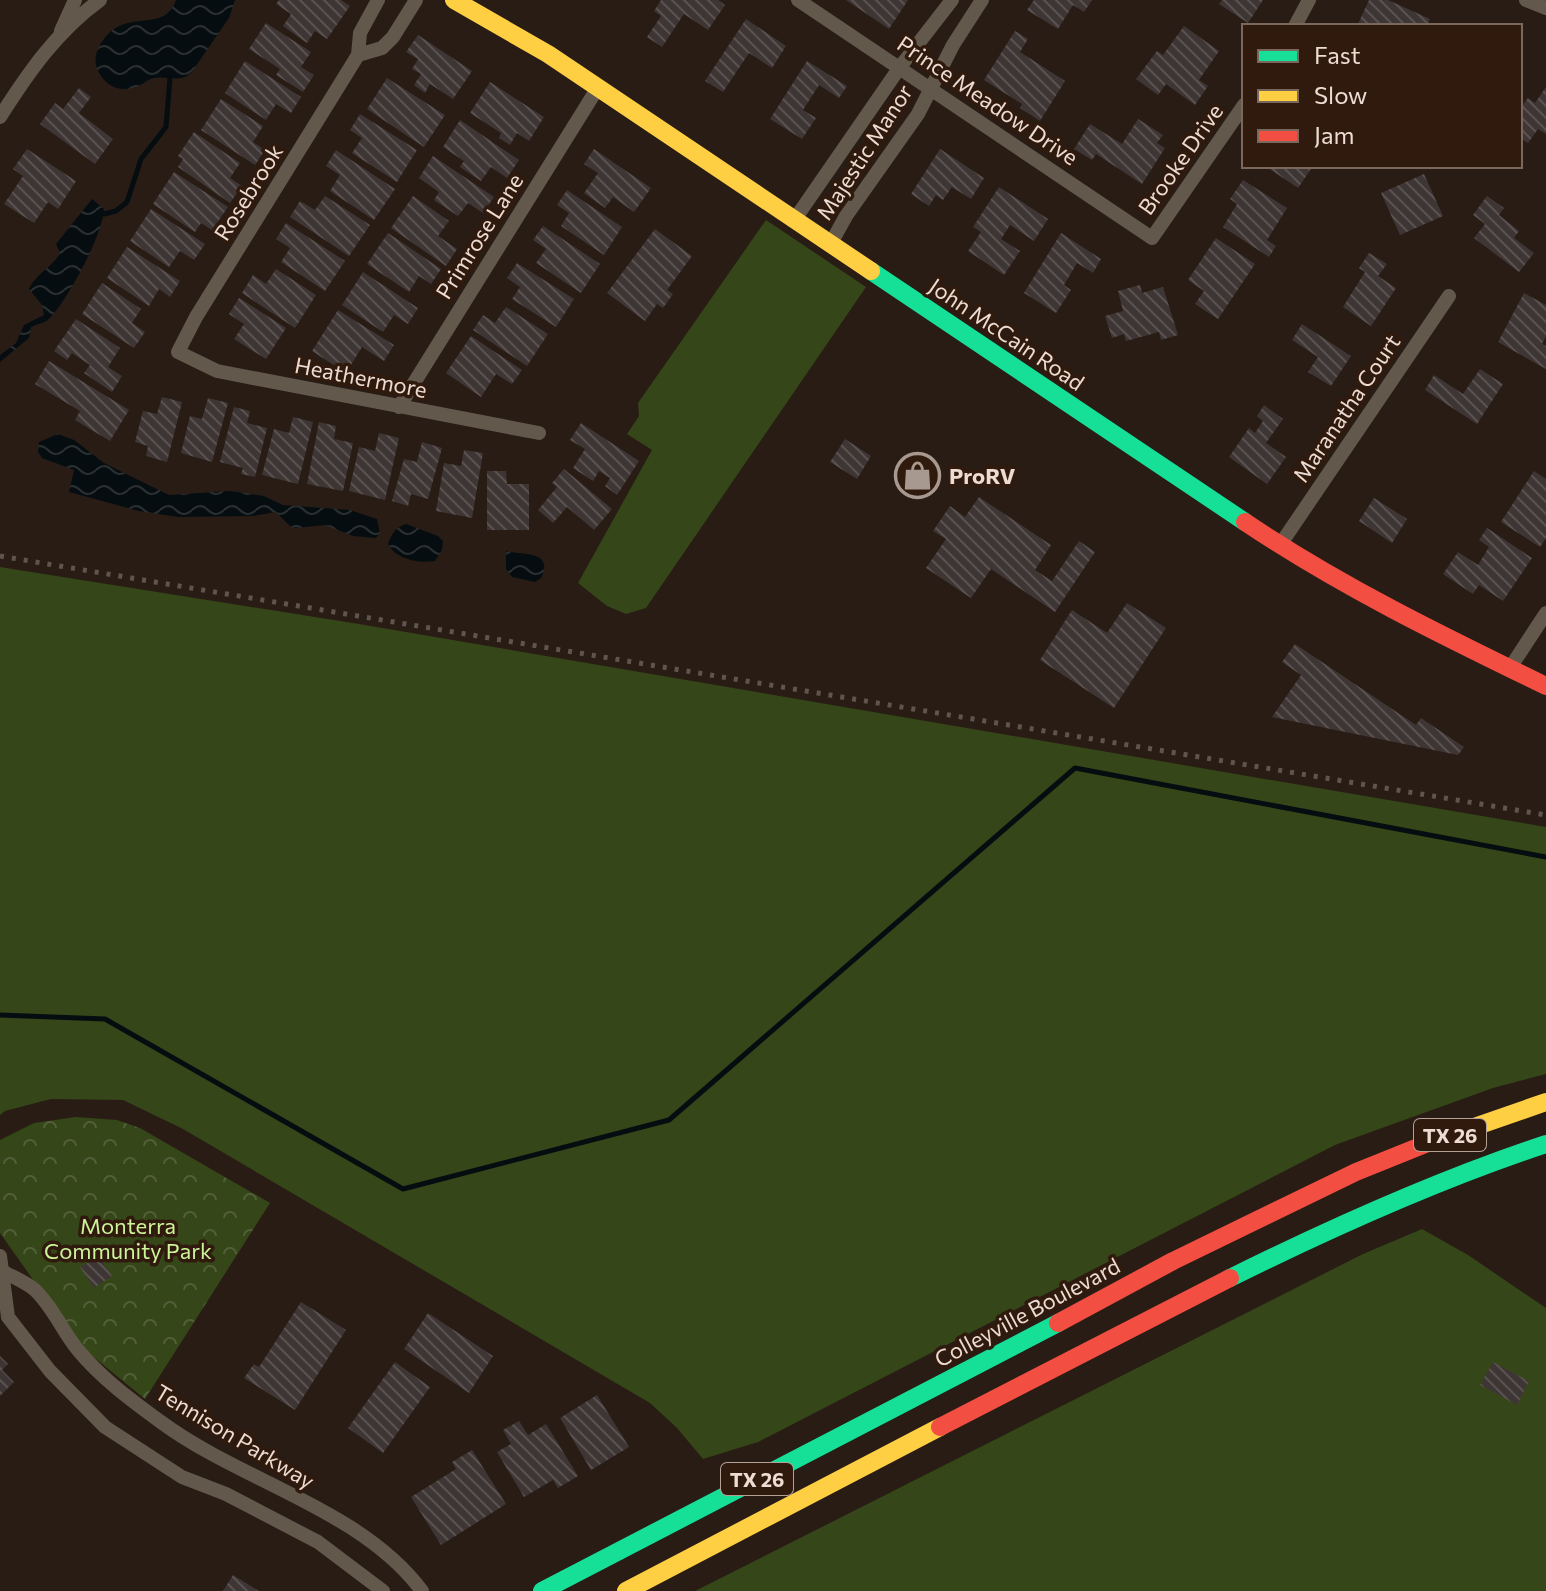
<svg xmlns="http://www.w3.org/2000/svg" width="1546" height="1591" viewBox="0 0 1546 1591" font-family="Commissioner,sans-serif">
	<defs>
		<pattern id="park-crowns" width="20" height="18" patternUnits="userSpaceOnUse" patternTransform="scale(2)"><rect width="20" height="18" fill="#354618"/><path d="M2 6a3 3 0 1 1 6 0M12 15a3 3 0 1 1 6 0" fill="none" stroke="#526039"/></pattern>
		<pattern id="water-waves" width="16" height="10" patternUnits="userSpaceOnUse" patternTransform="scale(2)"><rect width="16" height="10" fill="#060d10"/><path d="M0 5q4-4 8 0t8 0" fill="none" stroke="#2a3032"/></pattern>
		<pattern id="building-back-hatch" width="6" height="6" patternUnits="userSpaceOnUse" patternTransform="scale(2)"><rect width="6" height="6" fill="#3e3535"/><path d="M-1 5l2 2M0 0l6 6M5-1l2 2" fill="none" stroke="#5a5251"/></pattern>
	</defs>
	<rect width="100%" height="100%" fill="#281c15"/>
	<path fill="#354618" d="M766,220L866,287L646,608L626,614L607,606L578,583L652,450L627,434L639,416L638,403Z
		M0,567L365,625L1546,827V1074L1493,1088L1335,1145L758,1442L703,1459L677,1428L650,1403L183,1129L123,1100L51,1099L5,1111L0,1115Z
		M1422,1229L1468,1255L1546,1308V1591H695L1363,1254Z"/>
	<path fill="url(#park-crowns)" d="M76,1117L117,1120L140,1128L270,1203L145,1399L80,1346L0,1233V1140L34,1123Z"/>
	<path fill="url(#water-waves)" d="M176,0H235L229,18L191,73C180,83 168,76 155,78C150,78 144,83 139,86C121,93 107,88 98,71C94,63 95,55 99,47C122,3 163,37 176,0Z
		M92,199L104,209C103,235 67,301 49,319C45,323 37,324 31,327L29,338L0,362V355L16,343L24,325L44,315L42,305L29,289C36,273 52,268 60,253L56,244Z
		M58,434L74,440L104,463L169,495L230,491L264,496L283,505L350,510L377,519L380,533L376,538L353,536L325,525L296,528L291,527L276,512L253,516L178,517L139,511L69,492L74,470L42,458L38,452L39,442Z
		M406,524L438,536L443,541L442,550L435,561C420,564 395,559 388,544C392,533 395,528 406,524Z
		M506,551C521,555 555,550 541,578L535,582L512,577L506,569Z"/>
	<g fill="none" stroke-linecap="round" stroke-linejoin="round">
		<path stroke="#060d10" stroke-width="5" d="M104,214L116,211L127,202L141,159L166,127L170,78
			M0,1015L105,1019L403,1189L669,1120L1075,768L1546,857"/>
	</g>
	<path fill="url(#building-back-hatch)" d="M279,0H341L350,6L327,39L315,31L307,43L283,26L291,14L276,4Z
		M661,0H718L725,5L708,30L684,14L662,47L647,37L661,16L654,11Z
		M846,0H908L889,29Z
		M1034,0H1092L1084,12L1073,5L1058,29L1027,10Z
		M1222,0H1263L1248,23L1219,4Z
		M1369,0H1388L1430,19L1427,26H1357Z
		M746,19L786,46L772,68L749,53L723,92L705,81Z
		M266,23L311,52L301,67L314,75L303,92L276,75L280,69L249,49Z
		M1184,26L1219,51L1199,80L1208,86L1195,105L1166,84L1158,95L1136,79L1157,51L1163,55Z
		M1015,31L1028,39L1020,52L1065,81L1040,121L1020,108L1022,104L984,80Z
		M418,35L472,71L453,99L430,84L425,93L414,85L421,74L412,69L418,59L406,52Z
		M245,61L301,97L291,113L276,104L266,120L225,93Z
		M807,61L847,86L839,98L819,85L803,110L816,118L802,139L770,119Z
		M387,78L445,115L424,147L367,109Z
		M490,82L544,117L529,141L517,133L510,145L499,138L501,133L470,113Z
		M1546,87V134L1538,129L1528,143L1520,138V108L1528,98L1535,103Z
		M79,88L91,97L79,113L113,139L95,164L40,124L55,103L63,109Z
		M221,99L263,126L253,142L265,150L255,165L201,130Z
		M360,114L417,150L397,182L352,153L362,138L350,130Z
		M1138,119L1163,135L1157,143L1165,148L1142,184L1096,154L1092,160L1074,149L1090,124L1122,144Z
		M460,120L519,160L507,178L491,167L481,181L460,167L464,161L443,147Z
		M194,132L240,163L230,178L242,186L230,203L178,167L183,159L178,156Z
		M27,149L76,181L58,209L48,202L34,223L4,204L23,176L13,169Z
		M594,149L651,188L634,212L613,197L605,208L584,193L598,173L584,164Z
		M940,149L984,178L971,199L952,187L943,200L936,195L929,206L911,194Z
		M336,150L395,189L374,220L330,191L340,175L326,166Z
		M433,156L494,197L483,213L468,203L458,216L434,200L439,192L419,178Z
		M1265,166H1313L1298,188Z
		M174,172L228,207L212,230L201,223L195,232L153,204Z
		M1424,174L1443,216L1400,235L1381,193Z
		M1243,180L1287,208L1267,240L1276,246L1269,257L1223,227L1237,204L1230,199Z
		M999,187L1048,219L1034,241L1010,225L1001,239L1020,251L1004,275L968,251L981,232L973,227Z
		M567,190L622,227L604,255L561,226L569,213L557,205Z
		M325,196L370,225L349,256L290,217L300,201L315,210Z
		M413,196L449,221L438,236L457,249L446,266L391,228Z
		M1487,196L1504,208L1499,215L1519,231L1514,238L1534,253L1519,272L1474,238L1485,224L1473,215Z
		M151,209L205,244L194,260L180,251L169,267L130,241Z
		M286,223L345,261L325,291L281,262L290,248L276,239Z
		M543,226L600,264L581,293L536,263L546,249L533,240Z
		M655,229L692,256L667,290L673,294L663,308L657,304L645,321L607,293Z
		M388,233L441,269L431,284L419,276L409,292L367,264Z
		M1061,233L1101,259L1093,273L1077,263L1064,285L1071,290L1056,313L1024,293Z
		M1216,238L1255,264L1218,319L1195,304L1204,291L1188,280Z
		M127,247L180,281L170,297L159,289L149,306L107,278Z
		M1369,253L1387,264L1378,276L1396,288L1371,326L1343,307L1365,272L1359,268Z
		M517,263L574,299L556,327L512,299L520,287L507,278Z
		M276,269L316,295L295,328L242,293L253,275L266,284Z
		M363,272L418,308L408,324L394,315L383,332L342,305Z
		M102,283L141,309L132,323L145,332L134,348L82,314Z
		M1140,285L1142,293L1163,287L1178,335L1161,340L1159,332L1126,341L1124,334L1112,338L1105,316L1123,311L1118,291Z
		M1524,293L1546,305V336L1542,344L1546,346V369L1498,342Z
		M239,298L286,328L266,359L234,339L244,324L229,314Z
		M506,307L548,334L527,366L473,330L483,315L495,323Z
		M338,310L394,345L384,361L362,347L346,373L312,351Z
		M76,319L120,348L108,367L122,376L112,392L84,373L90,365L72,353L67,360L54,351Z
		M1302,324L1351,356L1331,386L1308,372L1318,357L1292,340Z
		M471,336L522,370L512,384L496,374L481,397L446,373Z
		M49,361L129,410L110,441L75,420L80,411L35,384Z
		M1480,369L1503,384L1477,424L1425,390L1434,375L1463,394Z
		M162,397L182,402L167,462L146,456L148,446L135,442L143,411L157,414Z
		M208,398L228,403L212,462L181,453L190,416L202,419Z
		M1264,405L1283,419L1266,443L1286,457L1267,484L1229,457L1249,428L1255,433L1263,421L1257,416Z
		M234,407L250,411L247,423L267,428L255,477L241,474L243,468L220,462Z
		M293,417L313,422L298,484L262,475L274,429L289,433Z
		M319,422L336,426L334,439L353,443L343,491L307,484Z
		M581,423L639,461L617,495L605,486L610,478L599,471L593,481L573,468L585,449L570,440Z
		M379,433L399,438L385,500L349,491L359,447L375,451Z
		M845,439L871,456L857,479L830,462Z
		M422,442L442,448L428,499L411,494L408,506L392,501L404,459L417,462Z
		M464,450L483,453L472,518L436,511L444,463L461,466Z
		M564,469L612,509L594,530L567,507L553,523L538,510L557,487L552,483Z
		M487,471H506L507,484H529V530H487Z
		M1534,471L1546,479V538L1540,547L1501,522Z
		M979,497L1051,545L1035,570L1052,581L1079,541L1095,552L1055,612L991,569L971,598L926,568L946,539L933,531L950,506L965,517Z
		M1374,498L1407,519L1392,543L1359,521Z
		M1487,528L1532,558L1503,601L1479,585L1473,594L1443,574L1458,552L1478,565L1489,547L1479,540Z
		M1127,603L1166,628L1114,708L1040,660L1072,610L1107,633Z
		M1295,644L1416,725L1421,718L1464,747L1458,755L1272,717L1301,675L1282,662Z
		M99,1257L112,1276L94,1288L80,1267Z
		M301,1302L346,1330L295,1410L244,1378L254,1364L259,1367Z
		M428,1313L493,1356L469,1393L404,1349Z
		M0,1356L8,1364L2,1370L14,1382L0,1396Z
		M395,1362L430,1387L383,1453L348,1428Z
		M1493,1362L1529,1381L1517,1405L1480,1385Z
		M597,1395L629,1447L591,1470L560,1418Z
		M519,1421L528,1435L546,1424L578,1476L558,1488L553,1480L524,1497L497,1452L511,1444L503,1430Z
		M472,1450L506,1504L441,1545L411,1497L456,1469L452,1462Z
		M233,1575L259,1591H223Z"/>
	<g fill="none" stroke-linecap="round" stroke-linejoin="round">
		<path stroke="#62584b" stroke-width="14" d="M378,0L360,33L358,55L196,317L178,352L217,371L539,433
			M798,0L1152,238L1244,105
			M1526,0L1546,8
			M1295,26L1309,0
			M61,31L75,0
			M358,55L382,48L393,37L416,0
			M0,117C28,73 57,31 100,0
			M795,219L900,67L952,0
			M830,245L846,216L918,114L953,45L982,0
			M399,407L597,89
			M1280,545L1449,296
			M1510,668L1546,613
			M0,1256L8,1317L50,1371L105,1427L182,1477L226,1494L318,1542L383,1591
			M4,1272C13,1277 27,1283 35,1290C53,1307 63,1332 78,1350C101,1378 132,1401 161,1422C242,1482 361,1509 422,1591"/>
		<path stroke="#16e098" stroke-width="18" d="M871,271L1245,522
			M1230,1278C1333,1227 1437,1180 1546,1144
			M542,1591L1058,1323"/>
		<path stroke="#ffcf43" stroke-width="18" d="M454,0L548,54L871,271
			M1428,1143L1546,1102
			M626,1591L940,1427"/>
		<path stroke="#f24e42" stroke-width="18" d="M1245,522C1340,586 1443,636 1546,686
			M1058,1323L1173,1261L1356,1172L1428,1143
			M940,1427L1230,1278"/>
		<path stroke="#5f554c" stroke-width="5" stroke-dasharray="4 8" stroke-linecap="butt" d="M0,556L1546,815"/>
	</g>
	<defs>
		<symbol id="shop-ring" viewBox="-11 -11 22 22"><circle r="9.5" fill="#301a0d" stroke="#a79990" stroke-width="1.5"/><path d="M-5-2.5h2.3a2.7 3.5 0 0 1 5.4 0H5L5.5 6h-11ZM-1.5-2.5h3a1.5 2.3 0 0 0-3 0Z" fill="#a79990"/></symbol>
	</defs>
	<g fill-rule="evenodd">
		<use href="#shop-ring" x="892" y="450" width="51" height="51"/>
	</g>
	<g text-anchor="middle" dominant-baseline="central" stroke-width="7" stroke-linejoin="round" paint-order="stroke">
		<g fill="#301a0d" stroke="#b4a298" stroke-width="2">
			<rect x="1414" y="1119" width="72" height="32" rx="6"/>
			<rect x="721" y="1463" width="72" height="32" rx="6"/>
		</g>
		<g font-size="20" font-weight="bold" fill="#ecdcd3">
			<text x="1450" y="1135">TX 26</text>
			<text x="757" y="1479">TX 26</text>
		</g>
		<g font-size="22" fill="#ecdcd3" stroke="#301a0d">
			<text transform="translate(988 100) rotate(34)">Prince Meadow Drive</text>
			<text transform="translate(864 152) rotate(-57)">Majestic Manor</text>
			<text transform="translate(1180 159) rotate(-55)">Brooke Drive</text>
			<text transform="translate(248 192) rotate(-58)">Rosebrook</text>
			<text transform="translate(479 236) rotate(-58)">Primrose Lane</text>
			<text transform="translate(1007 334) rotate(34)">John McCain Road</text>
			<text transform="translate(361 377) rotate(11)">Heathermore</text>
			<text transform="translate(1346 408) rotate(-56)">Maranatha Court</text>
			<text transform="translate(1027 1312) rotate(-28)">Colleyville Boulevard</text>
			<text transform="translate(235 1436) rotate(31)">Tennison Parkway</text>
		</g>
		<g font-size="22" font-weight="bold" fill="#ecdcd3" stroke="#301a0d" text-anchor="start">
			<text x="949" y="475">ProRV</text>
		</g>
		<g font-size="22" fill="#ccf59a" stroke="#301a0d">
			<text x="128" y="1225">Monterra<tspan x="128" dy="25">Community Park</tspan></text>
		</g>
	</g>
	<rect x="1242" y="24" width="280" height="144" fill="#301a0d" stroke="#7b685c" stroke-width="2"/>
	<rect x="1258" y="50" width="40" height="12" fill="#16e098" stroke="#7b685c" stroke-width="2"/>
	<text x="1314" y="64" font-size="24" fill="#ecdcd3">Fast</text>
	<rect x="1258" y="90" width="40" height="12" fill="#ffcf43" stroke="#7b685c" stroke-width="2"/>
	<text x="1314" y="104" font-size="24" fill="#ecdcd3">Slow</text>
	<rect x="1258" y="130" width="40" height="12" fill="#f24e42" stroke="#7b685c" stroke-width="2"/>
	<text x="1314" y="144" font-size="24" fill="#ecdcd3">Jam</text>
</svg>
